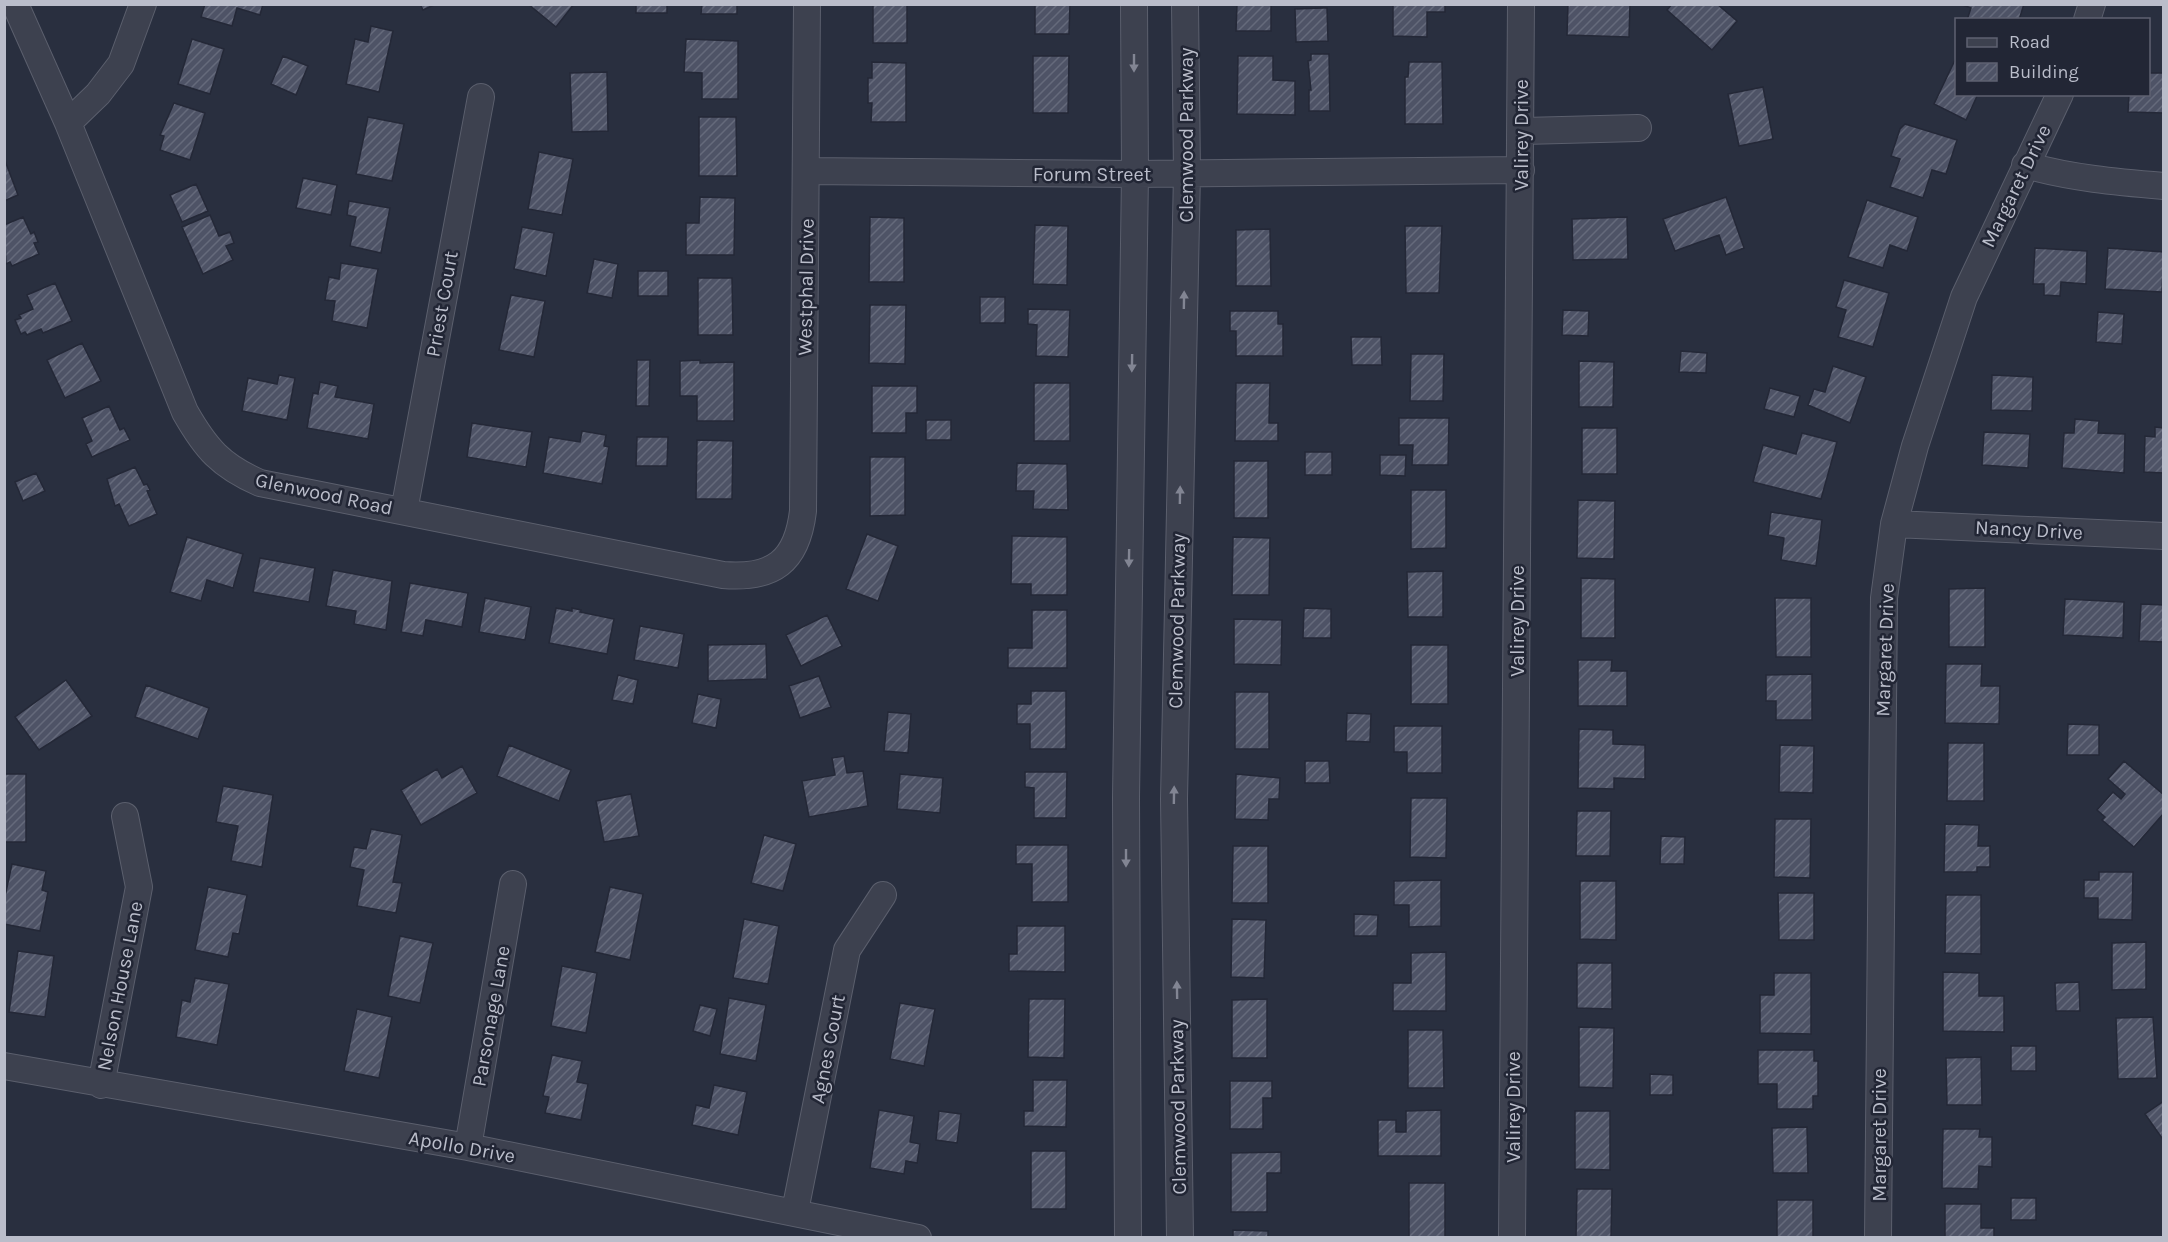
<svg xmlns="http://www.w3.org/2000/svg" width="2168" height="1242" viewBox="0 0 2168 1242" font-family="Karla,sans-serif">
	<defs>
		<pattern id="building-hatch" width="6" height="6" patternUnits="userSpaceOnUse" patternTransform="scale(1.5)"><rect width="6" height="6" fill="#4e5366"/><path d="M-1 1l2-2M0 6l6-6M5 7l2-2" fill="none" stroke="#656a7b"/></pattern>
	</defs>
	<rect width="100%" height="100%" fill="#292f3f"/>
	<path fill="url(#building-hatch)" stroke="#242837" stroke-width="1.5" d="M205,4H263L260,15L237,8L232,26L201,17Z
		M420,4H436L423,10Z
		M528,4H574L556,27Z
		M636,4H667V13H636Z
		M702,4H737V14H701Z
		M873,4H907V43H873Z
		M1035,4H1070L1069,34H1035Z
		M1237,4H1271V31H1236Z
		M1393,4H1445V12H1427V37L1393,36Z
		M1568,4H1630L1629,37L1567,35Z
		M1672,4H1717L1737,21L1712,50L1667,10Z
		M2024,4L2019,20H1967L1971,8L1963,5Z
		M1323,8H1327L1328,41L1296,42L1295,9Z
		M371,26L393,31L379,92L346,84L355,39L368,42Z
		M192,39L224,49L210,94L178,84Z
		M686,39L738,41V99H702V73L684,72Z
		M1311,54H1329L1330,111H1309V90H1311L1308,61L1311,60Z
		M283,56L308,66L296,95L271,84Z
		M1033,56H1069L1068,113H1033Z
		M1238,56H1273V80L1295,81V115L1237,114Z
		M1956,58V94H1978L1966,120L1934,104Z
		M872,62L906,63V122H871L872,103H868V78H872Z
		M1409,62H1442L1443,124H1405V77H1408Z
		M607,72L608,131L572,132L570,73Z
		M2148,73H2164V113L2128,112L2129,94H2148Z
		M1763,87L1773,139L1739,146L1728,94Z
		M174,103L205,113L190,160L160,150L164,136L160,135Z
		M368,117L404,124L392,181L356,174Z
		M699,117H736L737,176H699Z
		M1905,124L1957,140L1946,174L1932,170L1923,198L1890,187L1900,159L1891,156L1900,129Z
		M539,152L573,159L562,215L528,209Z
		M4,158L18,195L4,201Z
		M303,178L337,185L331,215L296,208Z
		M196,184L208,211L182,222L170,195Z
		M700,197L735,198L734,255H686V223H699Z
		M1726,197L1744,248L1726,255L1719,235L1675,251L1663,219Z
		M1867,200L1918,217L1907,251L1890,245L1883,268L1848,257Z
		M349,201L390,208L381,253L350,246L356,217L347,215Z
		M210,215L219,236L230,232L234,243L226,246L233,260L203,274L182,227Z
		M23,217L31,234L34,232L38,242L34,243L39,254L12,266L10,262L6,264L4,225Z
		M870,217L904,218V282H869Z
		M1627,217L1628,259L1573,260L1572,219Z
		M1035,225L1068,226L1067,285L1033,284Z
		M1405,226H1442L1439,293H1406Z
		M522,227L554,233L546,276L514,269Z
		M1270,229L1271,286H1236V230Z
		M2035,248L2087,251L2086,284L2061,282L2060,296L2044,295V284H2033Z
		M2108,248L2164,252L2162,292L2105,289Z
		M594,259L618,264L612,298L587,293Z
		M341,263L378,269L367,328L332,321L335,301L325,300L329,277L339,279Z
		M638,271H668V296H638Z
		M698,278H732L733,335H698Z
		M1844,280L1889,293L1873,347L1838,337L1846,310L1836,307Z
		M55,283L72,321L43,333L41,329L27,335L25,332L21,334L15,320L21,318L19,315L33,309L27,295Z
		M511,295L545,301L534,357L499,350Z
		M980,297H1005V323H980Z
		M870,305H906L905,364L869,363Z
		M1028,309L1070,310L1068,357L1036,356L1037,325L1028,324Z
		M1563,310L1589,311L1588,336L1562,335Z
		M1230,311H1278V324H1283V356H1236V331H1230Z
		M2098,312L2124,314L2122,344L2096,342Z
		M1351,337H1381L1382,365H1352Z
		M82,343L101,381L65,398L47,360Z
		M1681,351L1707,353L1706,373L1679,372Z
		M1411,354H1444L1443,401H1410Z
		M637,360H650L649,406H636Z
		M700,360V363L734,362V421H697V396H680V361Z
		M1579,361L1614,362L1613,407H1579Z
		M1833,366L1866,377L1850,423L1808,405L1814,389L1825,392Z
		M279,375L295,378L287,420L242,411L248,378L277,384Z
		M1992,375L2033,377L2032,411L1991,410Z
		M320,382L338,386L335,397L374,404L368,439L307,428L313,393L318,394Z
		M1034,383H1070V441H1034Z
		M1236,383H1270L1269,423H1278V441H1235Z
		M872,386H917V413H906V433H872Z
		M1770,388L1800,396L1794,417L1764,409Z
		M109,406L120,430L124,428L130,440L92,457L86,444L92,441L82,418Z
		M1399,418H1449L1448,465H1412L1413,445H1399Z
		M2075,419L2099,421L2098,433L2125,434L2124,473L2062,468L2064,433H2074Z
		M926,420H951V440H926Z
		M472,423L532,432L526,467L467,457Z
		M2155,427L2164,428V473L2144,472L2145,436L2155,437Z
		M1582,428H1617V474H1582Z
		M582,431L606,435L604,446L609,447L602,484L543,473L549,437L580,442Z
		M1984,432L2030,434L2028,468L1982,465Z
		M1802,433L1837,442L1821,499L1753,482L1763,445L1796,454Z
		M637,437H668L667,466H636Z
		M697,440L733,441L732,499H696Z
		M1305,452H1332V475H1305Z
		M1380,455H1406L1405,476L1380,475Z
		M870,457H905V515L870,516Z
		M1234,461H1268V518H1234Z
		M1017,463L1067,464L1068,510L1033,509L1034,491H1016Z
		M135,467L144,485L147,484L150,490L147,491L157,514L129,526L119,504L115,506L107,479Z
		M36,473L45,491L23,501L15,482Z
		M1411,490H1446V548L1411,549Z
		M1578,500L1615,501L1614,559L1577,558Z
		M1771,512L1822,520L1816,566L1781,560L1784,538L1768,535Z
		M867,534L898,546L878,601L846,589Z
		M1012,536L1067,537V595H1031V584H1011Z
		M187,537L243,554L233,588L207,580L201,601L170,592Z
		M1233,537L1270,538L1269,595H1232Z
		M260,558L315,568L309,602L253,592Z
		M333,570L392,581L386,630L354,624L356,611L326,606Z
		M1443,571V617H1408L1407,572Z
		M1581,578L1615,579V638H1581Z
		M410,583L468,593L462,627L426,620L423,636L401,632Z
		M1985,588V647H1949V589Z
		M485,598L531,607L525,640L479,632Z
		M1775,598H1811V657H1776Z
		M2065,599L2124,602L2123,638L2063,635Z
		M2141,604L2164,605V642L2139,641Z
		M556,608L572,611V608L581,610L580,612L614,619L607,654L549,643Z
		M1304,608L1331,609V638H1303Z
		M1032,610H1067V668H1008V648H1032Z
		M827,615L842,646L801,666L786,635Z
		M1234,619L1282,620L1281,665L1234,664Z
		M640,626L684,634L678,668L634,660Z
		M766,644L767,679L708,681V645Z
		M1411,645H1448V704H1411Z
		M1578,660H1612L1611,671H1627V706H1578Z
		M1946,664H1982L1981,686H2000L1999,724L1945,723Z
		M1812,674V720H1776V701H1766V675Z
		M618,675L638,680L633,704L612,700Z
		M819,676L831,707L800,718L789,686Z
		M66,680L92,716L39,750L15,717Z
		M146,685L209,708L198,739L135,717Z
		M1031,691H1066V749H1030V724H1017V704H1031Z
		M1235,692H1269V749H1235Z
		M698,694L721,699L716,728L692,723Z
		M888,712L911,714L908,753L884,751Z
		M1347,713L1371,714L1370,742L1346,741Z
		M2068,724L2099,725V755H2067Z
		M1394,726H1442V773H1407V752H1394Z
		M1579,729L1613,730V744L1645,745V779L1614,778V789L1578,788Z
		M1948,743H1984V801H1947Z
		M509,745L571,770L559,801L497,776Z
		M1780,745L1814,746L1813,793L1779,792Z
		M844,756L847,773L863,771L868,806L809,817L802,781L835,775L832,758Z
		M1305,761H1329L1330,783H1305Z
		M2124,761L2164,795V813L2134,847L2102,820L2105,817L2097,810L2113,792L2121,799L2125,794L2108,779Z
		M462,766L477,793L421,825L401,790L437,769L442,778Z
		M1025,772H1067L1066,818H1034V788L1025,787Z
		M4,774H26V842H4Z
		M900,774L943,778L940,813L897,809Z
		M1236,774L1280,778L1279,799H1269L1268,820L1235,819Z
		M223,786L273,795L262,867L231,861L238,826L216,822Z
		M631,794L639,836L604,842L596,801Z
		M1411,798H1447L1446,858L1410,857Z
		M1577,811H1611L1610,856H1576Z
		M1775,819H1811L1810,878L1774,877Z
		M1945,824L1979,825L1978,846H1990V867H1977V872H1944Z
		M371,829L402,835L393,882L402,883L396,913L357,906L364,870L350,867L354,847L366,849Z
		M764,835L796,844L783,891L751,883Z
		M1661,836L1685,837L1684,864H1660Z
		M1016,845H1068V902H1032V864H1016Z
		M1233,846H1268V903H1232Z
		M12,864L46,871L42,890L48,892L40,931L4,924V901Z
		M2099,872H2133L2132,920L2098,919V898H2084V880H2099Z
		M1441,880V926L1409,927V905H1394V881Z
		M1580,881H1616V940L1580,939Z
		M208,887L247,895L239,934L233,933L228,957L195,950Z
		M610,887L643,894L630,960L595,952Z
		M1778,893H1814V940H1779Z
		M1946,895H1981V954L1945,953Z
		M1354,914L1378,915L1377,936H1354Z
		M744,919L779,926L768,984L733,978Z
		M1232,919L1266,920L1264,978L1231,977Z
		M1017,926H1065V972L1009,971V954H1017Z
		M400,936L433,943L420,1003L388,996Z
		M2146,942V989L2112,990V943Z
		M18,951L54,956L45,1017L9,1012Z
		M1446,952V1011H1393V983H1411V953Z
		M1577,963H1612V1009L1577,1008Z
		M562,966L597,973L586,1033L551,1026Z
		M1943,972L1979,973V996H2004V1032L1943,1031Z
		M1774,973H1811V1034L1760,1033V995H1774Z
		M195,978L229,984L217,1045L176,1037L182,1000L190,1002Z
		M2079,982L2080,1011H2056L2055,983Z
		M729,998L766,1005L756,1061L720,1054Z
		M1029,999H1065L1064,1058L1028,1057Z
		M1267,999V1058H1232V1000Z
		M900,1003L935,1009L924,1066L890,1059Z
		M700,1005L717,1009L710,1036L693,1031Z
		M357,1009L392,1017L379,1078L344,1071Z
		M2153,1017L2157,1078L2118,1079L2116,1018Z
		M1579,1027L1614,1028L1613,1088L1579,1087Z
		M1408,1030H1443L1444,1088H1408Z
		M2011,1046H2036V1071H2011Z
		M1758,1050H1814V1061H1818V1096H1813V1109H1777V1084H1758Z
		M552,1055L582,1061L577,1082L588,1084L581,1120L545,1113L549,1097L543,1096Z
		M1981,1057L1982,1105H1947L1946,1058Z
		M1650,1074L1673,1075V1095H1650Z
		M1033,1080H1067L1066,1127L1024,1126V1111H1033Z
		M1230,1081H1272V1098H1263V1129H1230Z
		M714,1085L747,1092L738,1135L692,1125L696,1105L709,1108Z
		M2164,1101V1141L2145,1114Z
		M879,1110L914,1116L910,1142L920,1144L917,1163L906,1161L904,1174L870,1168Z
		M1441,1110V1156H1378V1120H1396V1132H1406V1111Z
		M939,1111L961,1114L957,1143L936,1140Z
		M1575,1111H1610V1170L1575,1169Z
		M1807,1127L1808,1173H1773L1772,1128Z
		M1943,1129H1980L1979,1137H1992V1167L1979,1166L1978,1189L1942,1188Z
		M1031,1151H1066V1209H1031Z
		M1281,1152V1173H1267V1212H1231V1153Z
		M1409,1183H1445V1238H1409Z
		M1577,1189H1612L1611,1238H1576Z
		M2011,1198H2036V1220H2011Z
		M1777,1200H1813V1238H1777Z
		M1945,1204H1981V1228H1994V1238H1945Z
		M1233,1230L1268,1231V1238H1233Z"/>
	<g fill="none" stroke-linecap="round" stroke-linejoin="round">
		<defs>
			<path id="minor" d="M15,4L68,123L185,412C206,449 221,466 260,483L723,575C773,579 797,562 803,511L807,4
				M2087,20L2092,4
				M68,123L98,94L121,64L143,4
				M1521,131L1638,128
				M2025,165C2071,178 2116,182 2164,186
				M807,171L1135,174L1521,170
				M404,511L481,97
				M1894,524L2164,536
				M4,1066L468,1147L918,1238
				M101,1085L139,887L125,816
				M468,1147L513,884
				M795,1211L847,950L883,895
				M1128,1238L1126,798L1135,174L1134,4
				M1180,1238L1174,799L1187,173L1185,4
				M1512,1238L1521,4
				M1878,1238L1884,598L1894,524L1915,446L1964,297L2060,94"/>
		</defs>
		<use href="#minor" stroke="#5b5f6d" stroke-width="28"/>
		<use href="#minor" stroke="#3d414f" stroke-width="26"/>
	</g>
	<defs><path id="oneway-solid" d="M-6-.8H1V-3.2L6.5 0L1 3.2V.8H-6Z" transform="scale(1.5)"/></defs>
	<g fill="#828593">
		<use href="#oneway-solid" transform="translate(1134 63) rotate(90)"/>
		<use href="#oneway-solid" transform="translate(1184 300) rotate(-89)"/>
		<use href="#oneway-solid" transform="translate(1132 363) rotate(91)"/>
		<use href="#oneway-solid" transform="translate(1180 495) rotate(-89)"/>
		<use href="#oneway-solid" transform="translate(1129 558) rotate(91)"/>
		<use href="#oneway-solid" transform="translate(1174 795) rotate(-89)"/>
		<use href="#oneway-solid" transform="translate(1126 858) rotate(90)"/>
		<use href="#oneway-solid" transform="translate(1177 990) rotate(-91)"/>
	</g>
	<g text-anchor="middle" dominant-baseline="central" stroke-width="5" stroke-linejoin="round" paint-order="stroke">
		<g font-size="20" fill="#babdca" stroke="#222635">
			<text transform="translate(1186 135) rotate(-90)">Clemwood Parkway</text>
			<text transform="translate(1521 135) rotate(-90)">Valirey Drive</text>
			<text x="1092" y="174">Forum Street</text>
			<text transform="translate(2016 186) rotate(-64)">Margaret Drive</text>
			<text transform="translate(806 287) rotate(-89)">Westphal Drive</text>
			<text transform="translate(442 304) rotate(-80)">Priest Court</text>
			<text transform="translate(324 494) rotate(12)">Glenwood Road</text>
			<text transform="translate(2029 530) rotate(3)">Nancy Drive</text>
			<text transform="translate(1177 621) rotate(-89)">Clemwood Parkway</text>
			<text transform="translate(1517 621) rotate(-90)">Valirey Drive</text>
			<text transform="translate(1885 650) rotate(-88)">Margaret Drive</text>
			<text transform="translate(120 986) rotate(-79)">Nelson House Lane</text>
			<text transform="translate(491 1016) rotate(-80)">Parsonage Lane</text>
			<text transform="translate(828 1049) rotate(-79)">Agnes Court</text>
			<text transform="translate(1178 1107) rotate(-91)">Clemwood Parkway</text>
			<text transform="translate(1513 1107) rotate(-90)">Valirey Drive</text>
			<text transform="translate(1879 1135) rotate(-90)">Margaret Drive</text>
			<text transform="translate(462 1147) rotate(10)">Apollo Drive</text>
		</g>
	</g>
	<rect width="2168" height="1242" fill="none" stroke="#babdca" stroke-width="12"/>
	<rect x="1955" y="18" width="195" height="78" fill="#222635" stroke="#5f6271" stroke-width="1.5"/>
	<rect x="1967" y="38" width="30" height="9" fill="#3d414f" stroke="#5f6271" stroke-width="1.5"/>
	<text x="2009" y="48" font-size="18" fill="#babdca">Road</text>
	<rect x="1967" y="63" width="30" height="18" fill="url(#building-hatch)" stroke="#5f6271" stroke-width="1.5"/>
	<text x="2009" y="78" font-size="18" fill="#babdca">Building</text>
</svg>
